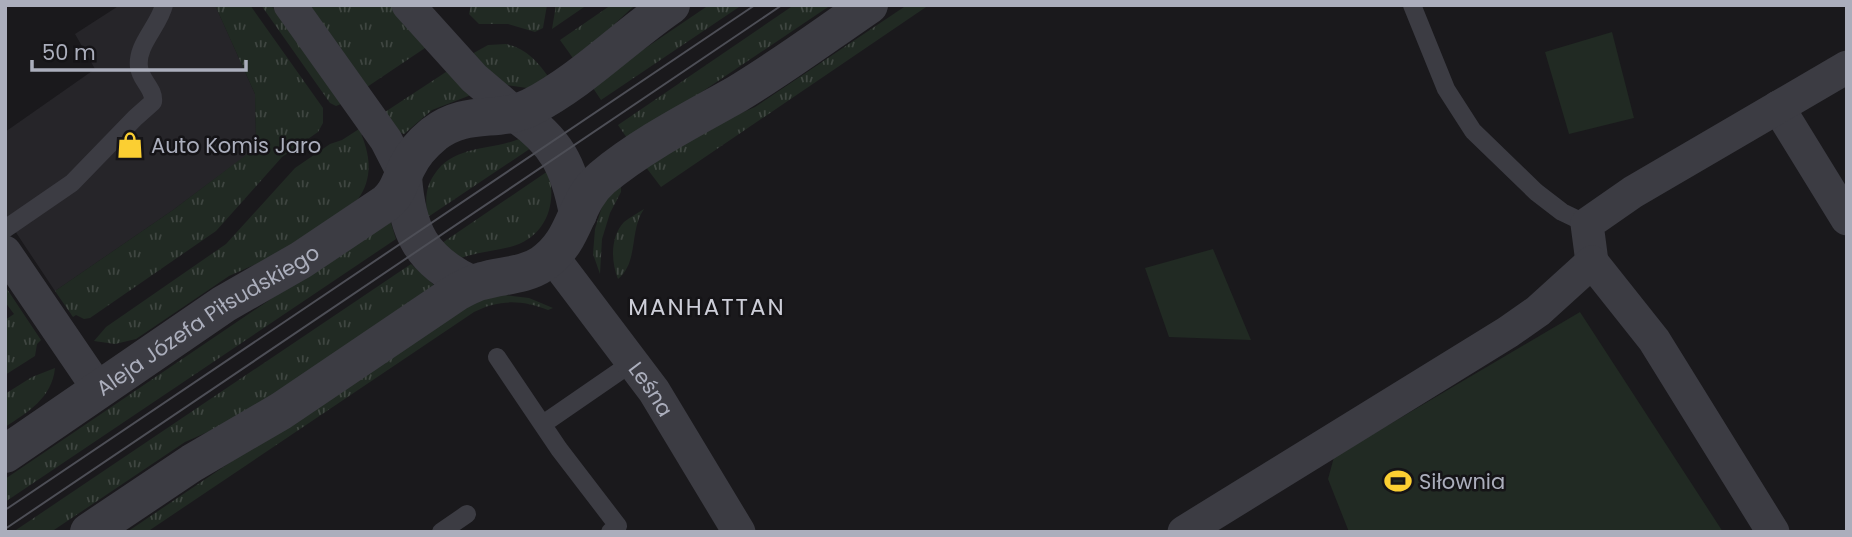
<svg xmlns="http://www.w3.org/2000/svg" width="1852" height="537" viewBox="0 0 1852 537" font-family="Poppins,sans-serif">
	<defs>
		<pattern id="grass-tufts" width="24" height="20" patternUnits="userSpaceOnUse" patternTransform="scale(1.75)"><rect width="24" height="20" fill="#212a23"/><path d="M3 7l-1-3M5 7V3M7 7l1-3M15 17l-1-3M17 17v-4M19 17l1-3" fill="none" stroke="#3f4641"/></pattern>
	</defs>
	<rect width="100%" height="100%" fill="#1a191c"/>
	<path fill="#262529" d="M120,5H215L255,94L256,142L254,149L248,154L173,210L55,291L5,216V132L95,69L75,34Z"/>
	<path fill="url(#grass-tufts)" d="M215,5H250L323,108V123L318,132L282,157L216,231L90,318L84,319L76,315L73,317L55,291L173,210L254,149L256,142L255,94Z
		M261,5H271L341,104L336,106L330,103Z
		M309,5H392L428,46L367,87Z
		M471,5H547L543,28L535,32L508,24H479L469,14Z
		M556,5H587L552,29Z
		M611,5H635L575,61L560,40Z
		M709,5H742L601,100L591,85Z
		M794,5H831L629,141L618,125Z
		M907,5H929L661,187L645,166L700,131L755,107Z
		M506,44C526,48 538,62 550,79L527,88L507,85L470,55L488,45Z
		M449,70L471,95L432,110L404,134L401,133L385,112Z
		M359,129C370,153 374,177 358,199L292,248L229,276L136,339L115,344L94,341L106,327L226,244L295,168L330,144L342,140Z
		M519,139L531,148L428,217C425,202 425,188 434,175C453,145 489,151 519,139Z
		M548,171C558,203 546,238 510,247C494,251 478,252 461,258L442,243Z
		M621,186V192L610,213L602,239L600,274L593,254L595,229L604,200Z
		M644,209C629,230 639,262 618,279C611,262 610,237 624,222C630,217 638,213 644,209Z
		M386,221L391,223L396,239L5,502V479Z
		M411,264L434,285L253,412L185,442L51,532H13Z
		M5,286L41,340L37,344L35,356L5,375V320L14,314L5,302Z
		M505,295L529,298L553,308L548,310C522,300 499,299 474,312L147,532H127L428,329L476,300Z
		M55,368C52,398 28,412 5,427V394L32,377Z"/>
	<path fill="#212a23" d="M1612,32L1634,118L1569,134L1545,52Z
		M1213,249L1251,340L1169,337L1145,268Z
		M1580,312L1723,532H1349L1328,479L1334,457Z"/>
	<g fill="none" stroke-linecap="round" stroke-linejoin="round">
		<path stroke="#3c3c43" stroke-width="18" d="M1412,5L1446,89L1473,131L1536,192L1562,212L1587,224
			M5,229L72,183L135,118L153,102C155,89 140,80 139,67C136,45 159,26 164,5
			M497,357L559,449L618,526L610,532
			M543,424L633,362
			M441,532L467,514"/>
		<g stroke="#3c3c43" stroke-width="33">
			<path d="M290,5L386,140L404,175"/>
			<path d="M408,5L474,78L515,113"/>
			<path d="M1778,107L1847,219"/>
			<path d="M5,252L99,390"/>
			<path id="s1" d="M552,256L654,391L739,532"/>
			<path d="M1592,262L1587,224L1633,192L1847,67"/>
			<path d="M1184,532L1508,332L1538,311L1592,262L1654,340L1773,532"/>
		</g>
		<g stroke="#3c3c43" stroke-width="38">
			<path d="M515,113C556,141 569,165 578,214"/>
			<path d="M403,177C407,231 421,261 471,284"/>
			<path id="s2" d="M5,454L224,304L301,260L386,203C398,193 400,181 407,167C413,154 423,143 434,134C468,108 498,124 531,107C583,80 623,38 671,5"/>
			<path d="M89,532L192,463L281,411L457,292C465,288 473,283 482,281C502,275 524,276 542,264C578,239 572,204 602,178C643,144 691,120 737,94C782,67 825,35 869,5"/>
		</g>
		<path stroke="#4d4e56" stroke-width="2" d="M5,510L755,5
			M5,529L782,5"/>
	</g>
	<defs>
		<symbol id="shop-bare" viewBox="-9 -9 18 18"><path d="M-5-2.5h2.3a2.7 3.5 0 0 1 5.4 0H5L5.5 6h-11ZM-1.5-2.5h3a1.5 2.3 0 0 0-3 0Z" fill="#fbcf32" stroke="#151417" stroke-width="2.5" paint-order="stroke"/></symbol>
		<symbol id="stadium-bare" viewBox="-9 -9 18 18"><path d="M0-5a6.5 5 0 1 0 0 10a6.5 5 0 1 0 0-10ZM-3.5-1.8h7v3.6h-7Z" fill="#fbcf32" stroke="#151417" stroke-width="2.5" paint-order="stroke"/></symbol>
	</defs>
	<g fill-rule="evenodd">
		<use href="#shop-bare" x="111" y="126" width="38" height="38"/>
		<use href="#stadium-bare" x="1379" y="462" width="38" height="38"/>
	</g>
	<g text-anchor="middle" dominant-baseline="central" stroke-width="5" stroke-linejoin="round" paint-order="stroke">
		<g font-size="21" fill="#abaebc" stroke="#151417" text-anchor="start">
			<text x="151" y="145">Auto Komis Jaro</text>
			<text x="1419" y="481">Siłownia</text>
		</g>
		<g font-size="21" fill="#abaebc" stroke="#151417">
			<text stroke="none"><textPath href="#s2" startOffset="243">Aleja Józefa Piłsudskiego</textPath></text>
			<text stroke="none"><textPath href="#s1" startOffset="166">Leśna</textPath></text>
		</g>
		<g font-size="23" letter-spacing="2" fill="#cdced8" stroke="#151417">
			<text x="707" y="307">MANHATTAN</text>
		</g>
	</g>
	<rect width="1852" height="537" fill="none" stroke="#abaebc" stroke-width="14"/>
	<path d="M32 60v10h214v-10" fill="none" stroke="#abaebc" stroke-width="3.5"/>
	<text x="42" y="60" font-size="21" fill="#abaebc" stroke="#151417" stroke-width="5" paint-order="stroke">50 m</text>
</svg>
